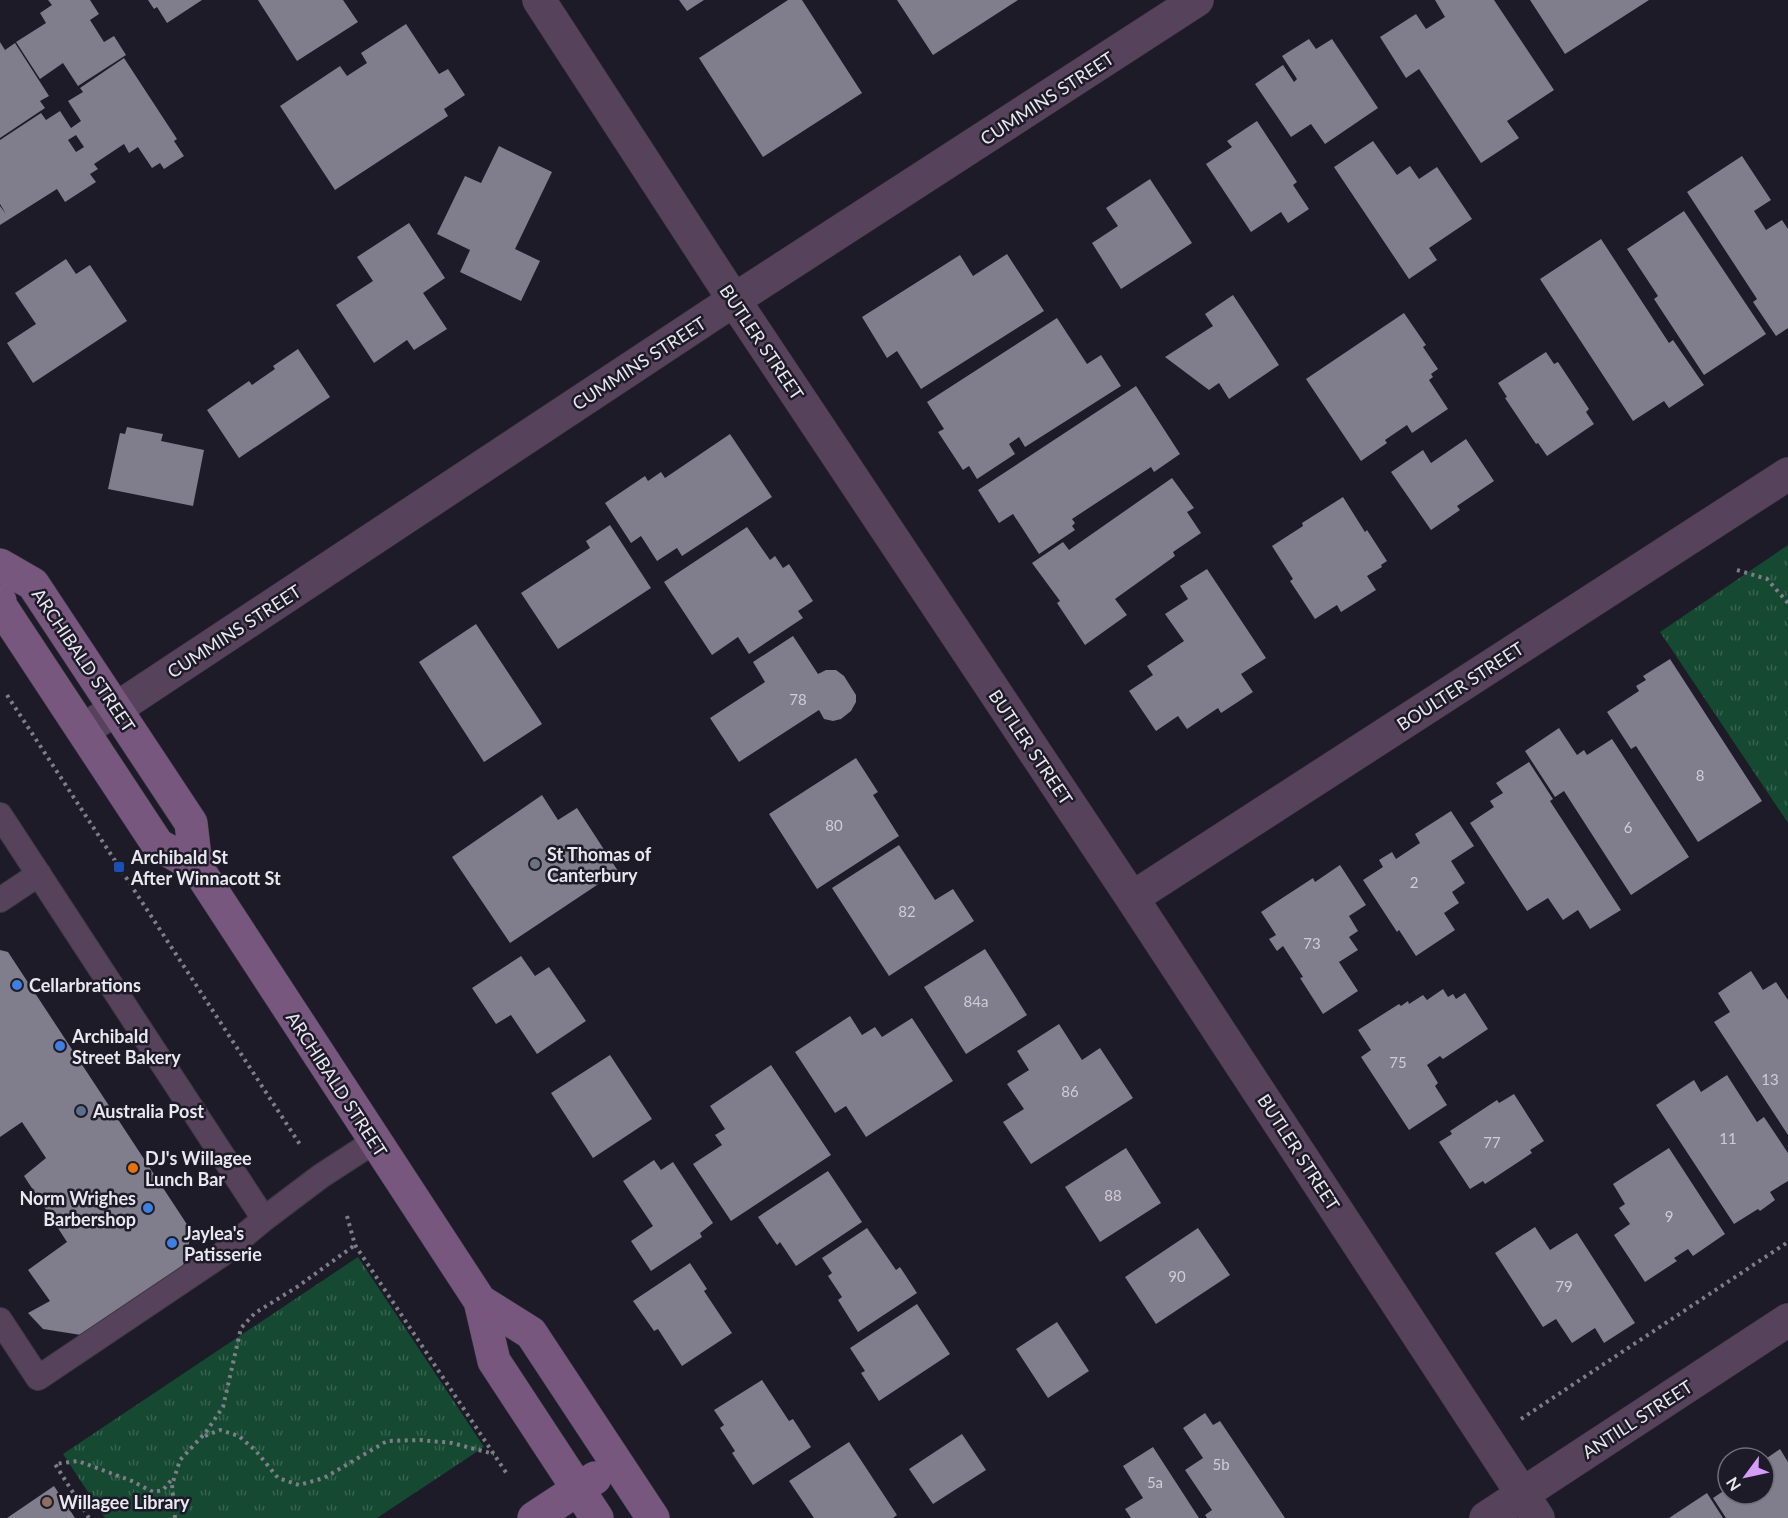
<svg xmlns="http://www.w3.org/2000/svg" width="1788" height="1518" viewBox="0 0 1788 1518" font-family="Lato,sans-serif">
	<defs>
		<pattern id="grass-tufts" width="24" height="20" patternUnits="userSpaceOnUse" patternTransform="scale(1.5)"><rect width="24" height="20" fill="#154931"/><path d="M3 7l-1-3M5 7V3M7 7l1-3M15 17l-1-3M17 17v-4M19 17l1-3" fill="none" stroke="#37634f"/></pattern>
	</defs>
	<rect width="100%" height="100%" fill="#1d1b27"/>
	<path fill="url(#grass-tufts)" d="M1788,545V823L1660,632Z
		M358,1257L484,1447L377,1518H105L63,1454Z"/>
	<path fill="#807d8c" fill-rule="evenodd" d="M48,0H90L99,14L90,20L104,42L114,36L126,55L78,86L63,63L40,79L16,42L46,23L40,13L52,5Z
		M148,0H202L167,23L157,7L154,9Z
		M258,0H343L358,22L297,61Z
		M679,0H704L687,11Z
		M788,0H802L862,93L763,157L699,58Z
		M897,0H1018L933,55Z
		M1435,0H1494L1554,90L1507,121L1519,138L1481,163L1419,69L1406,78L1380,37L1416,14L1426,29L1445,17Z
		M1530,0H1649L1565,54Z
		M406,24L439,74L448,69L465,95L444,109L448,116L335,190L280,106L340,66L347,76L367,63L361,53Z
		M1309,39L1316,49L1332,39L1378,108L1325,144L1311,124L1291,137L1255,84L1283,65L1294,82L1297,79L1282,56Z
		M0,42L5,50L15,43L49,96L40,101L45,108L0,138Z
		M124,58L177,139L174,141L184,156L164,169L160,163L152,168L138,147L129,153L124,144L94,164L98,169L90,174L96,182L65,202L57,189L0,225V206L6,214L0,204V140L41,113L46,120L60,111L71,128L81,121L68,101L83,92L80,88ZM76,135L84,147L76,152L68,140Z
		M1257,121L1297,182L1293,185L1309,209L1288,223L1281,212L1251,232L1206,164L1232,147L1227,141Z
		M1373,141L1397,175L1410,166L1419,179L1437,167L1472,219L1429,248L1437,260L1409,279L1334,167Z
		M499,146L552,172L515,249L540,261L521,301L460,272L470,250L437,234L465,176L481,183Z
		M1742,156L1771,200L1754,211L1766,230L1782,220L1788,229V328L1776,336L1753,302L1757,299L1687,192Z
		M1150,179L1192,243L1121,289L1092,243L1118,226L1106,208Z
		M1684,211L1766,334L1704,375L1654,299L1658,296L1627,249Z
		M409,223L445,278L423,293L447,329L414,350L407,340L374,363L336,305L373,281L357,257Z
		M1601,239L1669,343L1673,340L1704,385L1669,408L1664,401L1633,421L1540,279Z
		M1007,254L1044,311L921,389L897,351L887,358L862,317L960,255L973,276Z
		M66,259L76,274L90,265L127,321L33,383L7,343L36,324L15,293Z
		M1233,295L1279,365L1229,399L1219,383L1209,390L1165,357L1213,326L1205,314Z
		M1404,313L1426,345L1423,347L1438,369L1431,374L1433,377L1429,380L1448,409L1412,433L1407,425L1385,440L1387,443L1361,461L1306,379Z
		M1057,318L1087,364L1101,355L1121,386L1025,447L1019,437L1009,444L1015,454L977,479L969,466L963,470L938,432L944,429L927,402Z
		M298,349L330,397L239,458L207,410L249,381L252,385L275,369L273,366Z
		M1546,352L1554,364L1558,362L1589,409L1586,412L1594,424L1547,456L1538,443L1536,444L1505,398L1507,397L1498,383Z
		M1136,386L1180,454L1154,472L1151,467L1072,519L1075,523L1072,526L1075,530L1039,554L1013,514L999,523L978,490Z
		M127,427L163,434L161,441L204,450L193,506L108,489L120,433L125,434Z
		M730,434L772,497L682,556L677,548L657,561L641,536L631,543L605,503L645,476L648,481L661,472L665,478Z
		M1466,439L1494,481L1457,506L1460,510L1431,530L1391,472L1423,450L1431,463Z
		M1172,478L1194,508L1187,512L1201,533L1173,552L1175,556L1115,599L1127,615L1085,645L1057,603L1060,601L1032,563L1063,542L1069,550Z
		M1343,497L1365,532L1367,530L1387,561L1381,565L1382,567L1367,576L1376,590L1341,612L1337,605L1315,619L1290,581L1293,579L1272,546L1303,526L1302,523Z
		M610,525L651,588L558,649L521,593L590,548L586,541Z
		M747,527L770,560L775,556L783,568L789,564L813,601L798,611L803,618L749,654L738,637L712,655L664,582Z
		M1207,569L1266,658L1241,674L1253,692L1221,713L1218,708L1187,729L1178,716L1156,731L1129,691L1153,675L1147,666L1184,641L1165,614L1188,599L1180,586Z
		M476,624L542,724L484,762L419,662Z
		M793,636L818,674L826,670H836L844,676L856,695V702L851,711L841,719L833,721L824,719L819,710L739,762L710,718L765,682L753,662Z
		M1670,659L1762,801L1698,842L1636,746L1631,749L1607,712L1639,691L1636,686L1646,680L1643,676Z
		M1559,728L1577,755L1584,750L1587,755L1612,739L1689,857L1631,895L1564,791L1555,797L1525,751Z
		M856,758L878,792L873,795L899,836L817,889L769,814Z
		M1529,762L1553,799L1550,801L1621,910L1590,929L1578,910L1563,920L1548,898L1527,911L1470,823L1494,807L1490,801L1503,793L1496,783Z
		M542,795L558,820L577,808L618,871L510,943L452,857Z
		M1451,811L1474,846L1451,861L1465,883L1452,892L1459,903L1444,913L1455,930L1416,956L1399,930L1397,932L1363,880L1383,867L1379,860L1392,852L1396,859L1420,843L1415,834Z
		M899,845L935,900L953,889L974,921L889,976L832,888Z
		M1340,865L1366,905L1349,916L1358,931L1349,937L1358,950L1339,962L1358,991L1323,1014L1300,978L1303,977L1283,946L1277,951L1269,939L1276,935L1261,912L1313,878L1315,882Z
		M985,949L1027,1015L966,1054L924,987Z
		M0,950L8,952L192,1232L183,1266L81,1335L43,1329L28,1313L50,1301L28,1270L67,1242L24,1176L46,1158L22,1122L0,1137Z
		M521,956L535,976L549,967L586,1021L537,1054L511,1015L496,1024L472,988Z
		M1751,971L1763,990L1776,982L1788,1000V1135L1714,1022L1730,1012L1718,993Z
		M1443,989L1448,997L1453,994L1456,999L1465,993L1488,1029L1443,1059L1440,1056L1427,1065L1438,1083L1435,1086L1447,1105L1409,1130L1361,1057L1371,1050L1358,1030L1399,1004L1401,1006L1408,1001L1409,1004L1423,995L1427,1000Z
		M850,1016L862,1035L875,1027L882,1037L912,1018L953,1081L866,1137L846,1106L835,1113L795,1052Z
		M1059,1024L1082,1060L1100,1048L1133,1098L1031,1164L1003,1122L1024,1109L1007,1084L1029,1070L1017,1051Z
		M610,1055L652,1119L593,1158L551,1093Z
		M771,1065L831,1155L731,1221L693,1164L722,1145L715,1135L725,1129L710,1106Z
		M1727,1075L1757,1122L1764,1117L1788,1153V1181L1770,1192L1775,1200L1760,1211L1758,1209L1734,1224L1656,1105L1694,1080L1701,1092Z
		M1514,1094L1544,1141L1530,1150L1532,1153L1485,1184L1483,1181L1470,1189L1439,1142L1452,1134L1450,1131L1497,1100L1499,1103Z
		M1126,1148L1161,1203L1100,1242L1065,1187Z
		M1669,1148L1725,1234L1693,1256L1688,1249L1674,1258L1677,1261L1645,1282L1614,1235L1630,1224L1619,1208L1625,1204L1613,1184Z
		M654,1160L661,1170L673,1162L713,1223L700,1233L702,1237L651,1271L631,1241L653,1226L623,1181Z
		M828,1171L862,1222L796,1266L780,1242L777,1245L758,1217Z
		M1535,1227L1550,1250L1577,1233L1635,1323L1604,1343L1595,1328L1572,1343L1556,1319L1543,1327L1495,1253Z
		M867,1228L896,1270L900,1267L917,1293L858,1332L838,1300L842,1297L828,1276L832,1273L822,1258Z
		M1198,1228L1230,1275L1156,1324L1125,1277Z
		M690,1263L707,1289L704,1291L732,1333L682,1366L658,1329L654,1331L633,1301Z
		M917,1304L950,1354L879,1401L861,1373L865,1371L850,1348Z
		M1057,1322L1089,1371L1048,1398L1016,1349Z
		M762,1380L789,1421L793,1419L811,1447L753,1485L732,1453L735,1451L720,1428L724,1425L714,1410Z
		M1205,1413L1213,1425L1220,1421L1285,1518H1207L1205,1515L1212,1510L1185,1470L1203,1458L1183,1428Z
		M962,1434L986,1470L933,1504L909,1469Z
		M849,1442L897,1515L893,1518H814L789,1481Z
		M1153,1447L1199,1518H1131L1125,1509L1143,1498L1123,1466Z
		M1780,1449L1788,1462V1518H1726L1713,1498L1728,1488V1494H1764V1460Z
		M54,1486L75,1518H7Z
		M1707,1493L1723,1518H1669Z"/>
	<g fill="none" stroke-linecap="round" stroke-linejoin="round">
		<defs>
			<path id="lane" d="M0,815L264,1219L321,1176L375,1141
				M0,900L39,874
				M0,1320L38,1378L221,1255L264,1219"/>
			<path id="street" d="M539,0L734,300L1132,898L1538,1518
				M84,730L734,300L1197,0
				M1132,898L1788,474
				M1486,1518L1788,1320"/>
			<path id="secondary" d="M0,565L33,584L191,823L196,866L480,1301L494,1361L597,1518
				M0,601V605L158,845L196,866
				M480,1301L531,1333L653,1518
				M534,1518L595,1478"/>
		</defs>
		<use href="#lane" stroke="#3a3843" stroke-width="26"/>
		<use href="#street" stroke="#3a3843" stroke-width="34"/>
		<use href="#secondary" stroke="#3a3843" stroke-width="34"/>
		<path stroke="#7f7d87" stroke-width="4" stroke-dasharray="3 4.5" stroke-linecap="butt" d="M1737,570L1767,579L1788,603
			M7,695L301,1146
			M347,1216L355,1245L507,1474
			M1521,1419L1788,1242
			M205,1436L220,1430L239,1436L256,1451L278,1478L299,1485L324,1478L387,1441L420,1440L452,1443L494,1454
			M89,1518L55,1464L78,1461L132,1481L153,1492L163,1490L173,1478
			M175,1518L172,1485L180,1460L206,1432L223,1407L241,1328L255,1313L297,1287L355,1245"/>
		<use href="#lane" stroke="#57425b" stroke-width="24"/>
		<use href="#street" stroke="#57425b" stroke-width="33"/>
		<use href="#secondary" stroke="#78577f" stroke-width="33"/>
	</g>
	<circle fill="#6b7280" stroke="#1d1b27" stroke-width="2" cx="535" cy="864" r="6"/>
	<rect fill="#1a4fb4" stroke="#1d1b27" stroke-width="2" x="113" y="861" width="12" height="12" rx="3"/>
	<g fill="#3f7fe0" stroke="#1d1b27" stroke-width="2">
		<circle cx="17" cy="985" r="6"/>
		<circle cx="60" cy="1046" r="6"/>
		<circle cx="148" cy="1208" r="6"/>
		<circle cx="172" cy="1243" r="6"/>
	</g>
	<circle fill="#5c6f8a" stroke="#1d1b27" stroke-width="2" cx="81" cy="1111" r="6"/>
	<circle fill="#e8710a" stroke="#1d1b27" stroke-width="2" cx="133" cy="1168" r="6"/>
	<circle fill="#8d6e63" stroke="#1d1b27" stroke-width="2" cx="47" cy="1502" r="6"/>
	<g text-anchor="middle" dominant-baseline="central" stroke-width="5" stroke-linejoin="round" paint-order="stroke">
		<g font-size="15" fill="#cfccd7">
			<text x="798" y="699">78</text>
			<text x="1700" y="775">8</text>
			<text x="834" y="825">80</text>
			<text x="1628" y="827">6</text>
			<text x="1414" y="882">2</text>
			<text x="907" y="911">82</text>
			<text x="1312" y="943">73</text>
			<text x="976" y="1001">84a</text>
			<text x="1398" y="1062">75</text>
			<text x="1770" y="1079">13</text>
			<text x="1070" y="1091">86</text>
			<text x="1728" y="1138">11</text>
			<text x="1492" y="1142">77</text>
			<text x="1113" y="1195">88</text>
			<text x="1669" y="1216">9</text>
			<text x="1177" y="1276">90</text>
			<text x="1564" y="1286">79</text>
			<text x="1221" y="1464">5b</text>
			<text x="1155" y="1482">5a</text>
		</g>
		<g font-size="18" fill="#e9e7f0" stroke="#1d1b27">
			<text transform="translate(1047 98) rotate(-33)">CUMMINS STREET</text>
			<text transform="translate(762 342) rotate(56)">BUTLER STREET</text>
			<text transform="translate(639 363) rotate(-33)">CUMMINS STREET</text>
			<text transform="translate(234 631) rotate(-33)">CUMMINS STREET</text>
			<text transform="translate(84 660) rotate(56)">ARCHIBALD STREET</text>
			<text transform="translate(1460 686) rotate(-33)">BOULTER STREET</text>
			<text transform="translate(1031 747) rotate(56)">BUTLER STREET</text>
			<text transform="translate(337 1084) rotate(57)">ARCHIBALD STREET</text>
			<text transform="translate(1299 1152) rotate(57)">BUTLER STREET</text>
			<text transform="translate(1637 1419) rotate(-33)">ANTILL STREET</text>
		</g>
		<g font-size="18" font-weight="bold" fill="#e9e7f0" stroke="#1d1b27" text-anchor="start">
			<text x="547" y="854">St Thomas of<tspan x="547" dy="21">Canterbury</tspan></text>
			<text x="131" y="857">Archibald St<tspan x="131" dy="21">After Winnacott St</tspan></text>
			<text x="29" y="985">Cellarbrations</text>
			<text x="72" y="1036">Archibald<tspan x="72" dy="21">Street Bakery</tspan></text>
			<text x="93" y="1111">Australia Post</text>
			<text x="145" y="1158">DJ's Willagee<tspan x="145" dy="21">Lunch Bar</tspan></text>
			<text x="136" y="1198" text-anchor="end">Norm Wrighes<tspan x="136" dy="21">Barbershop</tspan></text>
			<text x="184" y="1233">Jaylea's<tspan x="184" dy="21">Patisserie</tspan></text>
			<text x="59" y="1502">Willagee Library</text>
		</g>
	</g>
	<g transform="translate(1746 1476) rotate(237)"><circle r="28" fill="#1d1b27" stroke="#6f6d77" stroke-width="1.5"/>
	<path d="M0-4.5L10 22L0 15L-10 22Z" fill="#d49cfb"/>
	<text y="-9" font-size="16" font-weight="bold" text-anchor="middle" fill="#e9e7f0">N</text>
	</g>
</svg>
